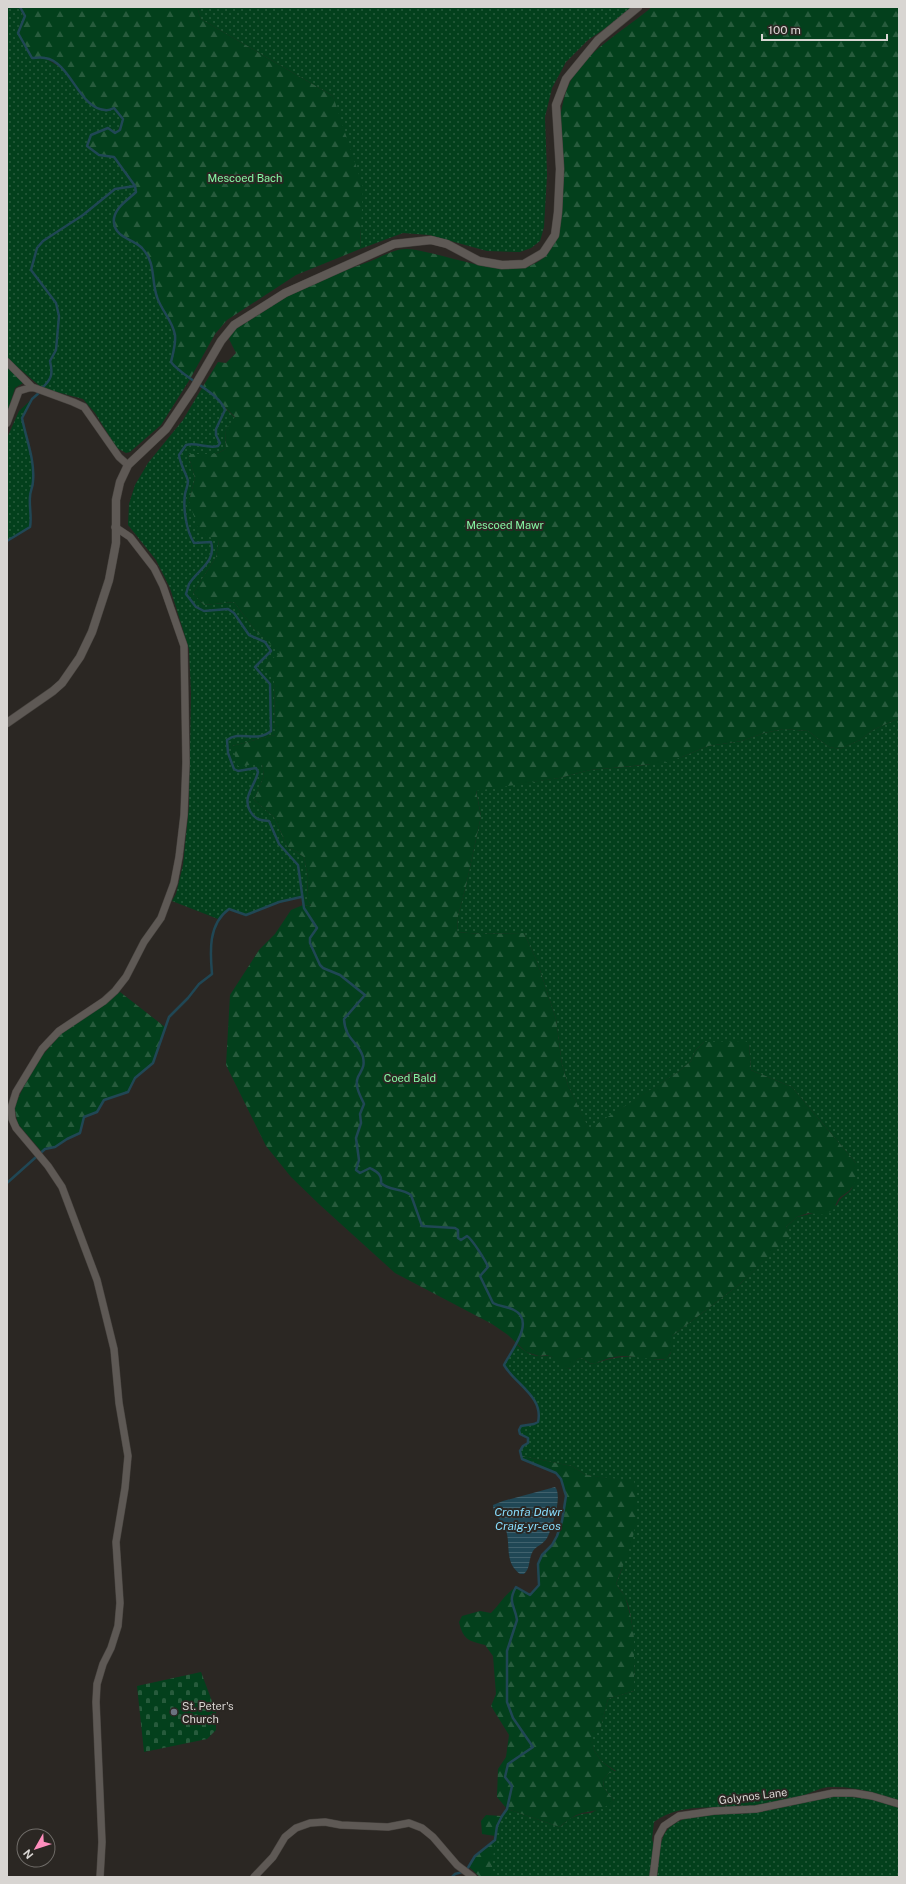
<svg xmlns="http://www.w3.org/2000/svg" width="906" height="1884" viewBox="0 0 906 1884" font-family="'Public Sans',sans-serif">
	<defs>
		<pattern id="grass-dots" width="8" height="8" patternUnits="userSpaceOnUse"><rect width="8" height="8" fill="#03401c"/><path d="M2 2h.1M6 6h.1" fill="none" stroke="#275b3c" stroke-width="1.8" stroke-linecap="round"/></pattern>
		<pattern id="forest-firs" width="22" height="20" patternUnits="userSpaceOnUse"><rect width="22" height="20" fill="#03401c"/><path d="M5 1l3.5 6h-7zM16 11l3.5 6h-7z" fill="#275b3c"/></pattern>
		<pattern id="cemetery-stones" width="16" height="16" patternUnits="userSpaceOnUse"><rect width="16" height="16" fill="#03401c"/><path d="M2 7V4a2 2 0 0 1 4 0v3zM10 15v-3a2 2 0 0 1 4 0v3z" fill="#275b3c"/></pattern>
		<pattern id="water-rules" width="6" height="5" patternUnits="userSpaceOnUse"><rect width="6" height="5" fill="#204755"/><path d="M0 2.5h6" fill="none" stroke="#40616d"/></pattern>
	</defs>
	<rect width="100%" height="100%" fill="#2b2723"/>
	<path fill="url(#grass-dots)" d="M7,7H20L24,19L18,33L45,58L63,69L75,86L91,104L114,108L123,119C119,133 108,143 99,155L114,157L135,186L136,192L124,202L125,238C159,254 149,267 156,296C158,301 161,306 163,310C176,336 177,333 171,362L190,379L161,425L130,452L126,453L117,448L95,413L83,399L42,388L7,358Z
		M197,7H633L628,13L588,40L566,62L552,88L545,117L547,175L544,227L540,241L531,248L520,252L487,251L429,235L403,233L360,249L361,231L333,96L201,19Z
		M202,388L215,397L235,418L225,430L226,449L215,454H188L195,478L189,501L219,541L216,557L193,593L204,605L234,602L255,630L281,653L274,679L275,735L232,746L262,763L264,776L254,800L274,817L287,846L304,857L308,877L307,898L311,906L303,905L301,897L279,902L246,915L229,909L218,919L172,901L176,894L183,865L189,806L191,693L189,649L170,588L156,560L128,525L129,504L135,485L148,463L183,420Z
		M32,399L22,418C26,439 35,460 33,481C33,487 30,491 30,497C29,507 32,517 30,527L7,541V438L19,411Z
		M899,718V1801C878,1793 854,1786 831,1787C821,1787 811,1793 802,1796C789,1799 776,1802 763,1804C729,1812 684,1799 654,1822L652,1839L654,1846L650,1877H491C491,1855 492,1826 507,1809L560,1827L569,1819L581,1814L591,1813L614,1800L604,1788L603,1780L609,1773L616,1771L602,1762L594,1750L590,1732L600,1730L608,1699L634,1691C634,1665 636,1620 625,1597C623,1592 619,1588 616,1584L622,1569L634,1482L586,1475L572,1466L522,1456L520,1451L523,1446L528,1443V1439L520,1434L519,1430L521,1426L534,1424L538,1422C544,1397 515,1383 504,1365L516,1344C522,1349 530,1356 539,1356C544,1357 547,1354 552,1357C560,1362 559,1365 570,1369L578,1359L582,1358L589,1363L593,1364C610,1358 625,1355 643,1357C651,1358 662,1363 668,1357C673,1353 671,1343 672,1336L740,1284L791,1235L786,1227L797,1217L814,1213L837,1205C840,1197 844,1197 850,1191C856,1184 855,1172 856,1163L792,1087L751,1070L749,1043C734,1041 720,1043 704,1042L695,1051L691,1061L678,1072L589,1130L568,1085L562,1064L556,1019L537,961L524,933L481,934L457,932L458,916L466,886L481,816L476,790L559,778L590,770L646,765L682,757L708,746L742,741L764,733L784,729L808,731L829,747L840,749L860,740L873,730Z
		M839,1796L871,1799L899,1808V1877H657C659,1863 658,1838 669,1828C693,1807 730,1817 758,1812C786,1808 812,1799 839,1796Z"/>
	<path fill="url(#forest-firs)" d="M20,7H197L201,19L333,96L363,187L360,249L296,275L227,320L215,334L190,379L171,362C173,353 176,344 175,335C173,321 161,310 157,297C151,279 156,263 142,248C133,239 116,238 114,223C112,209 128,200 136,192L135,186L114,157L99,155L87,146L91,135L108,128L115,133L120,130L123,119L114,108C112,109 108,111 105,110C79,109 71,62 45,58C41,57 36,58 32,58L18,33L24,19Z
		M652,7H899V718L873,730L860,740L840,749L829,747L808,731L784,729L764,733L742,741L708,746L682,757L664,763L590,770L559,778L476,791L481,816L466,886L458,916L457,932L481,934L524,933L537,961L556,1019L562,1064L568,1085L589,1129L678,1072L691,1061L695,1051L704,1042L745,1041L749,1043L751,1070L792,1087L856,1163L857,1177L854,1185L849,1191L839,1198L833,1210L825,1215L808,1213L797,1217L786,1227L792,1235L740,1284L672,1336C675,1343 672,1352 667,1358C660,1362 635,1356 624,1356C613,1356 603,1360 594,1364L589,1363L582,1358L578,1359L571,1369L560,1366L552,1357L547,1355L539,1356L526,1352L508,1335L492,1324L395,1273L320,1205L291,1177L266,1146L226,1065L230,995L259,950L275,934L291,910L303,905L311,906L307,898L308,877L304,857L287,846L274,817L254,800L264,776L262,764L238,766L232,746L275,735L274,679L264,665L280,653L255,630L234,602L204,605L193,593L216,557L219,541L199,532L189,501L195,478L188,454H215L226,449L225,430L235,417L215,397L202,388L218,362L226,363L236,353L229,339L234,330C255,318 276,302 298,290C321,278 347,270 371,261C381,257 396,248 407,249C444,251 520,289 548,253C562,236 559,219 559,199C560,161 553,108 574,75C594,46 626,29 652,7Z
		M7,366L23,383L15,388L7,413Z
		M120,992L165,1027L153,1063L135,1078L128,1092L104,1100L97,1112L84,1117L80,1133L67,1139L55,1147L45,1149L42,1152L18,1124L14,1107L24,1086L41,1057L62,1033L105,1004Z
		M522,1456L572,1466L586,1475L634,1481C643,1522 630,1547 616,1584L625,1596L631,1618L634,1638V1691L608,1699L600,1731L591,1732L594,1750L602,1762L616,1772L609,1773L603,1780L604,1788L614,1800C602,1811 597,1810 582,1813C573,1816 566,1821 560,1827L507,1809L497,1797L498,1769L506,1757L509,1735L491,1706L496,1694L493,1656L485,1645C468,1641 463,1639 459,1622L462,1616L480,1611L491,1613C500,1604 505,1594 516,1587L530,1595L539,1585C538,1578 537,1570 538,1563C541,1554 548,1551 553,1544C563,1528 574,1487 556,1474C551,1469 542,1469 536,1466C531,1464 527,1461 522,1459Z
		M486,1815L502,1816L495,1836L482,1834L481,1821Z
		M495,1840L491,1877H480L469,1867L475,1856Z"/>
	<path fill="url(#cemetery-stones)" d="M201,1672L216,1712V1730L207,1739L144,1752L137,1686Z"/>
	<path fill="url(#water-rules)" d="M555,1487C563,1495 552,1529 547,1538C544,1544 536,1546 533,1551C528,1559 531,1568 524,1574H520C504,1562 511,1546 506,1530C504,1520 493,1518 493,1505L503,1501Z"/>
	<g fill="none" stroke-linecap="round" stroke-linejoin="round">
		<path stroke="#204755" stroke-width="2.5" d="M20,7L25,16L18,33L32,58C36,58 41,57 45,58C71,62 79,109 105,110C108,111 112,109 114,108L123,119L120,130L115,133L108,128L91,135L87,146L99,155L114,157L135,186L136,192C128,200 112,209 114,223C116,238 133,239 142,248C156,263 151,279 157,297C161,310 173,321 175,335C176,344 173,353 171,362C184,379 219,392 225,410L216,429V435L220,443L218,446C207,449 197,442 186,445L179,455C180,464 187,475 188,481C188,486 186,489 185,494C183,508 186,530 194,543L211,542C217,562 197,570 189,584C188,587 187,591 186,594L196,607L204,611L228,609L234,613L249,635L265,642L271,651L255,667L270,684L271,731C257,743 240,730 227,740L228,753L234,769L238,771L256,768L258,772C255,786 242,797 250,811C255,820 260,820 269,821L279,844L298,865L304,908L317,928L310,938V943L320,965L323,968L340,975L365,995L344,1019C345,1040 359,1042 363,1057C365,1067 362,1069 358,1077C354,1086 361,1097 364,1104L360,1114L361,1123L356,1138L359,1160L356,1170L360,1173L370,1168C377,1172 382,1174 381,1183C389,1191 401,1188 411,1195L422,1226L455,1228L458,1230V1238L461,1240L467,1236C472,1239 486,1261 488,1267L480,1276L493,1303C500,1307 507,1306 514,1310C536,1321 511,1351 504,1365C515,1384 544,1397 538,1422L534,1424L521,1426L519,1430L520,1434L528,1438V1443L523,1446L520,1451L522,1459L556,1473L561,1479L566,1496L562,1521L557,1536L552,1545L542,1555L538,1564L539,1585L530,1595L516,1587C507,1603 515,1605 517,1620L507,1651V1702L513,1718L533,1747L508,1764L505,1777L512,1786L507,1809L502,1816L497,1826L495,1840L475,1856L466,1871L455,1874L452,1877
			M42,388C52,379 53,374 50,361L56,350L59,316L56,303L31,270L37,248L43,241L83,215L115,189L135,186
			M7,541L30,527C32,517 29,507 30,497C30,491 33,487 33,481C35,460 26,439 22,418L32,399L40,392
			M7,1183L45,1149L55,1147L67,1139L80,1133L84,1117L97,1112L104,1100L128,1092L135,1078L153,1063L169,1017L188,998L199,984L212,974C210,952 208,924 229,909L246,915L279,902L301,897"/>
		<defs>
			<path id="minor" d="M7,362L32,387L73,402L84,407L119,457L128,465
				M7,423L19,391L32,387
				M100,1877L102,1842L96,1702L97,1684L103,1664L111,1648L118,1626L120,1603L116,1542L125,1488L128,1456L119,1403L114,1349L97,1280L62,1187L48,1166L16,1128L12,1119L11,1108L16,1092L42,1049L59,1031L104,1001L115,991L126,977L144,942L161,918L174,883L179,857L184,815L186,763L184,646L163,586L154,568L130,537L115,527
				M254,1877L273,1857L285,1837L296,1828L310,1823L325,1822L341,1825L388,1827L409,1823L422,1828L433,1837L457,1865L473,1877
				M653,1877L658,1837L664,1826L679,1816L714,1811L756,1809L833,1793H854L872,1796L899,1804"/>
			<path id="tertiary" d="M7,723L53,691L62,683L80,657L92,632L109,580L116,543V500L120,482L128,465L166,429L193,389L221,341L234,325L285,293L394,244L431,240L447,244L479,261L502,265L524,264L543,253L555,235L558,212L560,169L556,105L566,79L598,40L638,7"/>
		</defs>
		<use href="#minor" stroke="#47433f" stroke-width="8"/>
		<use href="#tertiary" stroke="#47433f" stroke-width="9"/>
		<use href="#minor" stroke="#5e5955" stroke-width="7"/>
		<use href="#tertiary" stroke="#5e5955" stroke-width="8"/>
	</g>
	<circle fill="#6b7280" stroke="#2b2723" stroke-width="1.5" cx="174" cy="1712" r="4"/>
	<g text-anchor="middle" dominant-baseline="central" stroke-width="4" stroke-linejoin="round" paint-order="stroke">
		<g font-size="11" fill="#87f8a5" stroke="#2b2723">
			<text x="245" y="178">Mescoed Bach</text>
			<text x="505" y="525">Mescoed Mawr</text>
			<text x="410" y="1078">Coed Bald</text>
		</g>
		<g font-size="11" fill="#d8d5d2" stroke="#2b2723" text-anchor="start">
			<text x="182" y="1706">St. Peter's<tspan x="182" dy="13">Church</tspan></text>
		</g>
		<g font-size="11" fill="#d8d5d2" stroke="#2b2723">
			<text transform="translate(753 1796) rotate(-7)">Golynos Lane</text>
		</g>
		<g font-size="12" font-style="italic" fill="#87dbfb" stroke="#2b2723">
			<text x="528" y="1512">Cronfa Ddŵr<tspan x="528" dy="14">Craig-yr-eos</tspan></text>
		</g>
	</g>
	<rect width="906" height="1884" fill="none" stroke="#d8d5d2" stroke-width="16"/>
	<g transform="translate(36 1848) rotate(231)"><circle r="19" fill="#2b2723" stroke="#706d69"/>
	<path d="M0-3L7 15L0 10L-7 15Z" fill="#fe8ebd"/>
	<text y="-6" font-size="11" font-weight="bold" text-anchor="middle" fill="#d8d5d2">N</text>
	</g>
	<path d="M762 34v6h125v-6" fill="none" stroke="#d8d5d2" stroke-width="2"/>
	<text x="768" y="34" font-size="12" fill="#d8d5d2" stroke="#2b2723" stroke-width="3" paint-order="stroke">100 m</text>
</svg>
